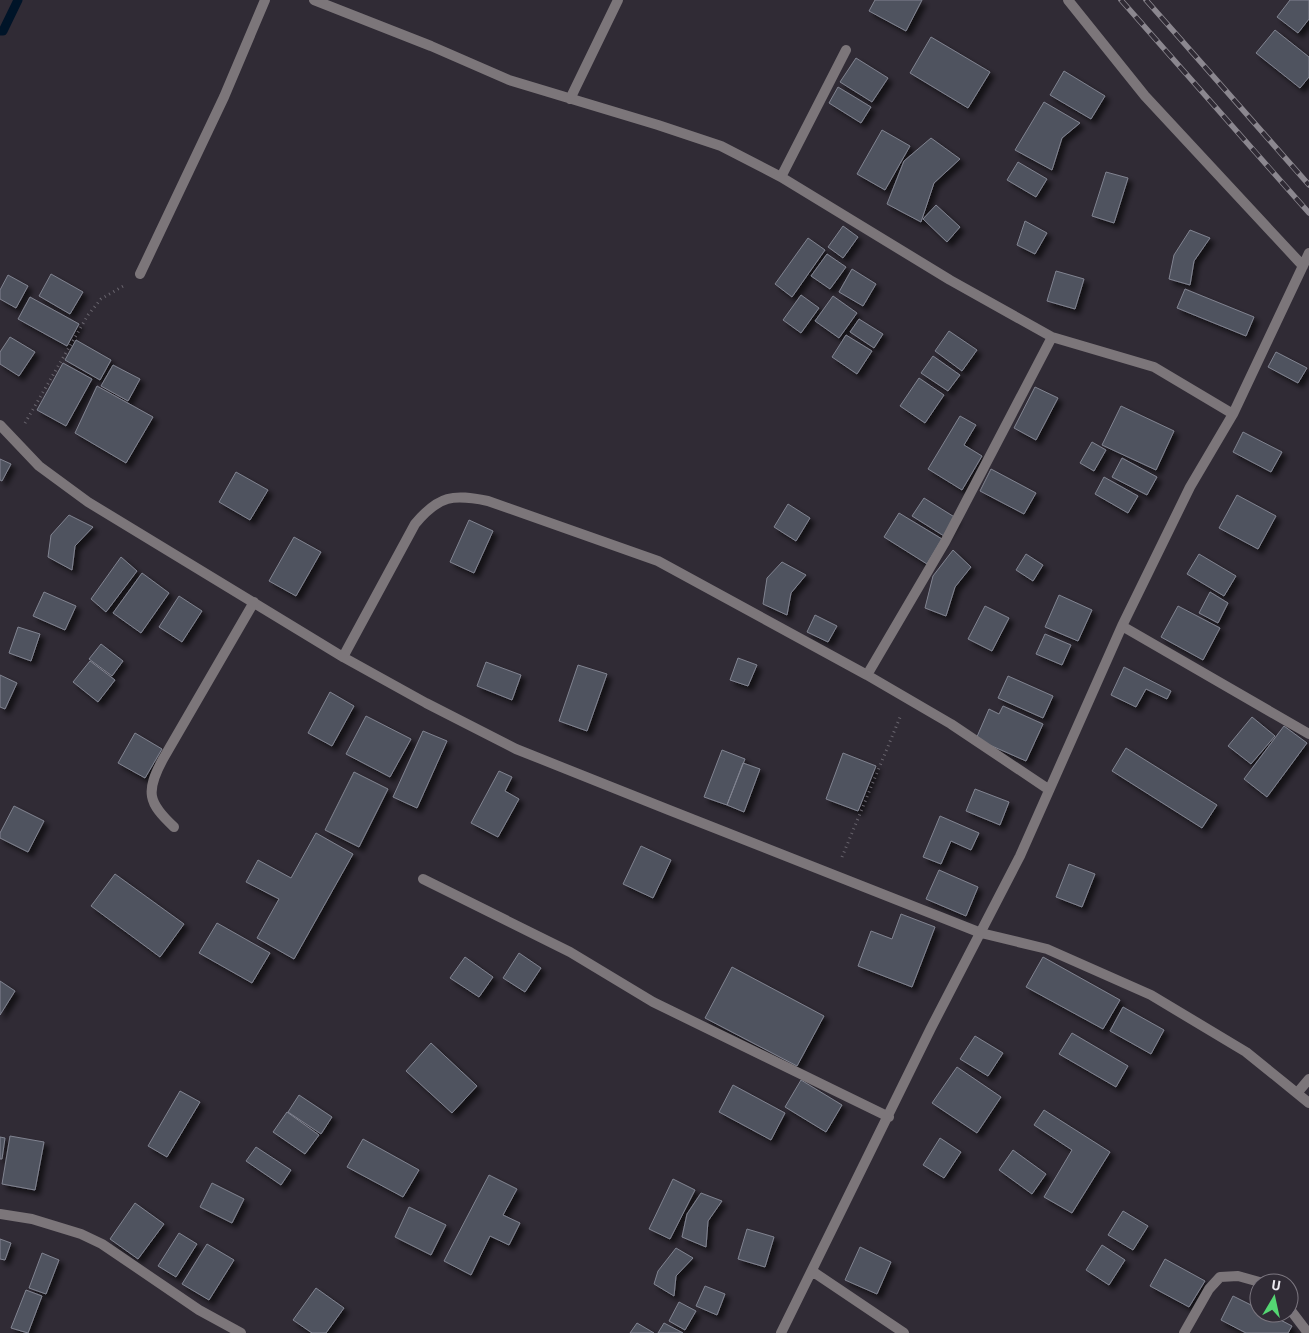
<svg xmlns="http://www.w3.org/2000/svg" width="1309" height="1333" viewBox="0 0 1309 1333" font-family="Barlow,sans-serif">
	<defs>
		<filter id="shadow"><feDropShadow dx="4.5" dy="4.5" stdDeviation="2.5" flood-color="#0009"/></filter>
	</defs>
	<rect width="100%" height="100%" fill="#302b35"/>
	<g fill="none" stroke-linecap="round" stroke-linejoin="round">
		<path stroke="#001428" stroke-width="9" d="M0,31H3L18,0"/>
	</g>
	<path fill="#4f525e" stroke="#818491" filter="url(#shadow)" d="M875,0H922L906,31L869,11Z
		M1290,0H1309V19L1298,33L1277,17Z
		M1275,30L1309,57V77L1300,88L1256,53Z
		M931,37L990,72L968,108L910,73Z
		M856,58L888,78L872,102L840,82Z
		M1064,71L1105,96L1091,119L1050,95Z
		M838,87L871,107L861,123L829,103Z
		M1044,102L1080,123L1062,138L1052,170L1015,150Z
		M882,130L910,146L885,190L857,174Z
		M931,138L960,159L934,183L921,222L887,204L904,161Z
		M1018,162L1047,179L1036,197L1007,180Z
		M1106,172L1128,178L1114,223L1092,216Z
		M936,205L960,227L947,242L923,219Z
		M1025,221L1047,233L1035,254L1017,245Z
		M843,226L858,237L843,258L828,247Z
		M1190,230L1210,238L1194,261L1190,285L1169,279L1174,255Z
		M808,238L825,250L792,297L775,284Z
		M827,254L846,267L830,289L811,276Z
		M852,269L876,284L863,306L839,292Z
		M1056,271L1084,279L1075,309L1047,301Z
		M51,274L83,292L70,314L39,296Z
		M8,275L28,286L16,308L0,299V290Z
		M1185,289L1254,317L1246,336L1177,308Z
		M801,295L819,308L801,333L783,320Z
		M833,296L857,313L839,338L815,321Z
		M30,297L79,324L67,346L18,319Z
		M859,319L883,334L874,348L850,332Z
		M949,331L977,350L962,371L935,351Z
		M846,335L872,351L857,374L832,357Z
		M10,337L35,352L19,376L0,364V352Z
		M76,340L111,360L100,380L65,360Z
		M1276,352L1307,368L1298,383L1268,367Z
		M933,356L960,375L948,391L921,373Z
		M63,363L92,379L66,426L37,410Z
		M113,365L140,379L128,401L101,386Z
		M919,378L944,395L925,423L900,406Z
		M97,386L153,417L126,463L75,433Z
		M1035,387L1058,398L1036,440L1014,428Z
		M1121,406L1174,431L1156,470L1102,445Z
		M960,416L976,425L964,445L982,456L962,490L928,469Z
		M1243,432L1282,452L1271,472L1233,452Z
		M1092,442L1106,450L1094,471L1080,463Z
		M1122,458L1157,477L1147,495L1112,477Z
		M0,459L11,464L2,481L0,480Z
		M991,469L1036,493L1024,514L980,491Z
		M236,472L268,490L250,520L219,502Z
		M1104,477L1138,496L1128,513L1095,494Z
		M1237,495L1276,516L1258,549L1219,528Z
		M924,498L956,518L944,536L912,516Z
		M788,504L810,518L796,541L774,527Z
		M899,513L942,539L927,564L884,537Z
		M69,515L93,527L75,546L72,570L48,557L51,535Z
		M469,520L493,531L474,573L450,562Z
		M294,537L321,552L296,596L269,581Z
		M953,550L971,567L955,587L946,616L925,608L933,576Z
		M1026,554L1043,565L1033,581L1016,570Z
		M1199,554L1236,576L1224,596L1187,574Z
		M121,557L137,571L106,612L91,599Z
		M782,562L806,575L791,593L787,615L763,604L767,578Z
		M142,573L169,593L141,633L113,613Z
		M44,592L76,606L65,630L33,616Z
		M1210,592L1228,603L1218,623L1199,613Z
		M1059,595L1092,610L1078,641L1045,627Z
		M179,596L202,611L182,642L159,627Z
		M985,606L1009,618L992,651L968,639Z
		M1178,606L1220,628L1203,660L1161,637Z
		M815,615L837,626L828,642L807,632Z
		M18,627L40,634L31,661L9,653Z
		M1045,634L1071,645L1062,665L1036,654Z
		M101,644L123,661L112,676L89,659Z
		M738,658L757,665L748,686L730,680Z
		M90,661L115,680L98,702L73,682Z
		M486,662L521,675L512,700L477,686Z
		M578,665L607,674L587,731L559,721Z
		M1124,667L1171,691L1167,699L1146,689L1136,707L1111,695Z
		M0,675L17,683L5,709L0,707Z
		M1008,676L1053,696L1043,718L998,698Z
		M330,692L354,706L332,746L308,733Z
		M1003,706L1043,724L1026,761L976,739L989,709L999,714Z
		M366,716L411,739L390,777L346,754Z
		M1252,717L1275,736L1251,764L1228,746Z
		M1284,726L1307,743L1267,797L1244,779Z
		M423,731L447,741L417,808L393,797Z
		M135,733L162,749L145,778L118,763Z
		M1126,748L1217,805L1202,828L1112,771Z
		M722,750L745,759L727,805L704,797Z
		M843,753L876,766L858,811L826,799Z
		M743,763L760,769L744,812L727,805Z
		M499,771L512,777L505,791L519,799L498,837L471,823Z
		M354,772L388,789L359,847L325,830Z
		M975,789L1009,802L1000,825L966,811Z
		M14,806L44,821L28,852L0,838V833Z
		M940,816L979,833L971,850L951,841L941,864L923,857Z
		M316,833L353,854L294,959L257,938L279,899L246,882L258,860L291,878Z
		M641,846L671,860L653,898L623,884Z
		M1069,864L1095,874L1082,907L1056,897Z
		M939,870L978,887L966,916L926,899Z
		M115,874L184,924L160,957L91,906Z
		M901,914L935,927L912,987L858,966L871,931L892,939Z
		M217,923L270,953L252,983L199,953Z
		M519,953L541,968L525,992L503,978Z
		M465,957L493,977L479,997L450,978Z
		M1043,957L1120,1000L1103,1029L1026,987Z
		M732,967L824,1016L797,1066L705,1018Z
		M0,981L15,991L0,1015Z
		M1123,1007L1164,1030L1151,1054L1110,1031Z
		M1072,1033L1128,1066L1116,1087L1059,1054Z
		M975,1036L1003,1053L988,1076L960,1059Z
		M431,1043L477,1086L452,1113L406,1071Z
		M957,1067L1001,1097L977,1133L932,1103Z
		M801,1080L842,1105L826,1132L785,1107Z
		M733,1085L785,1113L771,1140L719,1112Z
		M180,1091L200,1102L167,1157L148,1146Z
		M299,1095L332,1117L321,1134L288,1112Z
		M1044,1110L1110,1152L1072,1213L1044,1197L1072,1150L1034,1125Z
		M287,1112L319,1135L305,1154L273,1132Z
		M10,1136L44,1142L35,1190L2,1184Z
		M0,1137L5,1138L2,1159H0Z
		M940,1138L961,1152L944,1178L923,1165Z
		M363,1139L419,1170L403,1197L347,1167Z
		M256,1147L291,1170L281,1185L246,1161Z
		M1013,1150L1046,1174L1032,1194L999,1170Z
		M489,1175L517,1189L503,1215L520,1223L509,1245L490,1236L471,1275L444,1261Z
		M673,1179L695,1190L670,1239L649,1229Z
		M212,1183L244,1199L232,1223L200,1207Z
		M701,1193L722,1201L708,1221L706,1247L682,1237L687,1214Z
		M135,1203L164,1224L138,1259L110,1239Z
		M409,1207L446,1225L431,1255L395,1237Z
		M1123,1211L1148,1226L1133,1250L1108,1235Z
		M747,1229L774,1237L765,1267L738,1259Z
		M179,1233L197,1244L176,1277L158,1266Z
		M0,1239L11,1243L5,1260L0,1259Z
		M207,1244L234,1260L209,1300L182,1284Z
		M1102,1245L1125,1260L1109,1285L1086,1270Z
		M860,1247L891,1262L877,1294L845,1280Z
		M676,1248L693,1258L676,1276L674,1296L654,1284L658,1271Z
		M42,1253L59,1260L46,1294L29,1288Z
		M1165,1259L1205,1281L1189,1307L1150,1286Z
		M705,1286L725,1294L717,1315L696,1306Z
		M316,1288L344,1308L326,1333H312L293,1320Z
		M26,1290L42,1296L28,1333L11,1328Z
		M1233,1296L1259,1309V1313H1267L1292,1326L1288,1333H1246L1221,1320Z
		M679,1302L696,1311L685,1330L669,1321Z
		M637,1323L654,1333H630Z
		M664,1323L683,1333H658Z"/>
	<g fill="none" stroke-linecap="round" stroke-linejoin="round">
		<path stroke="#69656e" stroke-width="3" stroke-dasharray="1 4" stroke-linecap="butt" d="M25,423L88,315L101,299L125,285
			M842,857L901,715"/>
		<path stroke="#7c767a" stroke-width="10" d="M314,0L431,46L509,80L658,125L721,146L781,177L950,280L1052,337L1154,367L1233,414
			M1068,0L1145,96L1303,266
			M570,99L618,0
			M781,177L846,50
			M140,274L224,97L265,0
			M0,425L39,466L88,502L343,657L426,703L516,749L669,810L981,933L1047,949L1151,995L1246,1052L1309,1103
			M1122,626L1309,734
			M343,657L415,524C439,495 453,494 488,501L658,561L867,675L951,724L1048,789
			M867,675L945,542L1052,337
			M174,827C148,803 145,792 163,759L254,602
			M423,879L570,952L653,1002L889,1117
			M1298,1092L1309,1079
			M0,1214L32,1219L81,1234L102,1244L199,1310L241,1333
			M812,1271L904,1333
			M1289,1308L1308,1333
			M781,1333L931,1028L1020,856L1122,626L1190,487L1233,414L1309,253
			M1184,1333L1209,1289L1220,1277L1238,1276L1263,1283"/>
		<defs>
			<path id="rail" d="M1121,0L1309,213
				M1146,0L1309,185"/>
		</defs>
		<use href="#rail" stroke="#8b878f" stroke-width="5.5"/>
		<use href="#rail" stroke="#302b35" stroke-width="4" stroke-dasharray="11" stroke-linecap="butt"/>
	</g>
	<g transform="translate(1274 1298) rotate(9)"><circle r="24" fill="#302b35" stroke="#7c7780"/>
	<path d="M0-4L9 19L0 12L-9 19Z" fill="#54d672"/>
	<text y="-8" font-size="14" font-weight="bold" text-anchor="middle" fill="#edeaf1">U</text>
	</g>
</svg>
